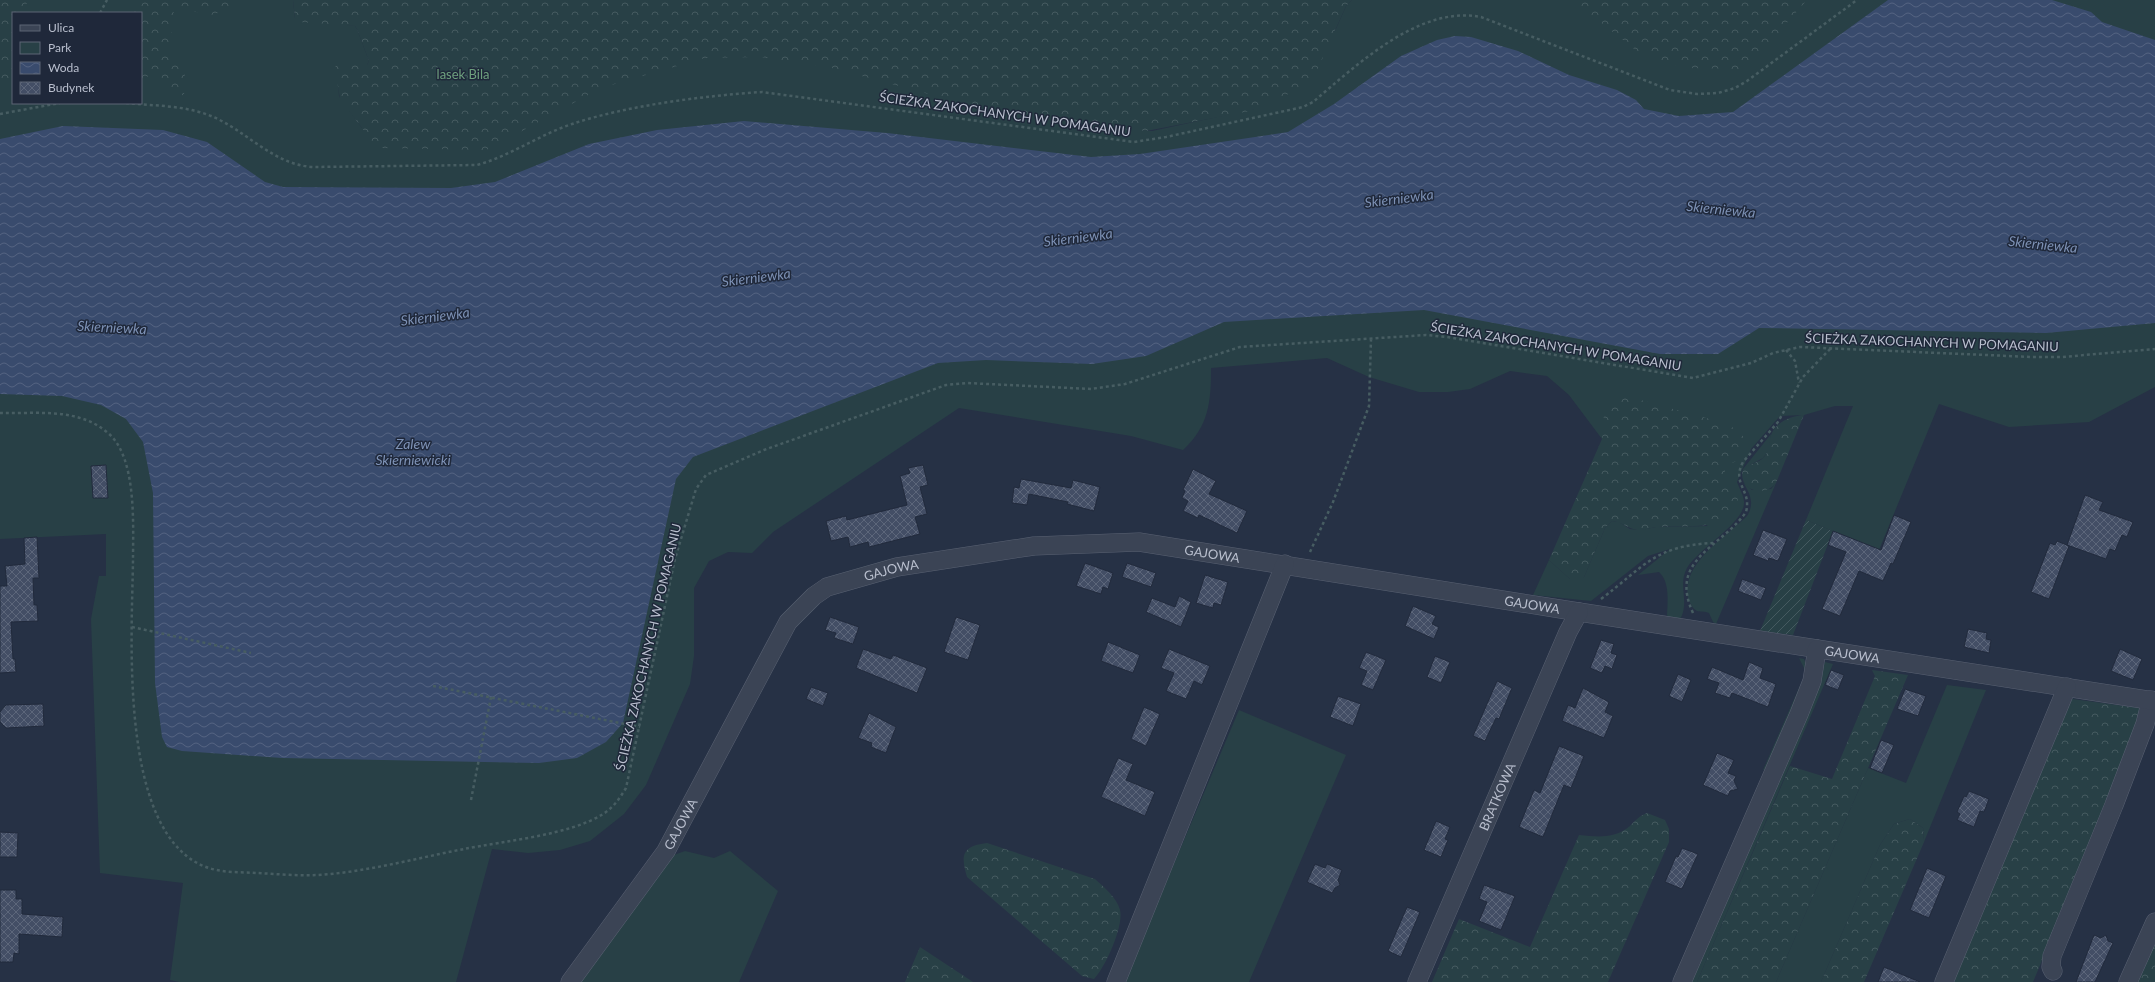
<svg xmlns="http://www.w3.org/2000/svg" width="2155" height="982" viewBox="0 0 2155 982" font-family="Lato,sans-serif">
	<defs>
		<pattern id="forest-crowns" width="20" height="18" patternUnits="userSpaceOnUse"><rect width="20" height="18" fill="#284046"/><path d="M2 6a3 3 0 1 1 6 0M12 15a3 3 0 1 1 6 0" fill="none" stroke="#455a60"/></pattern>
		<pattern id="garden-furrows" width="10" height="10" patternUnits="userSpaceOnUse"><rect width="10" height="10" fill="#284046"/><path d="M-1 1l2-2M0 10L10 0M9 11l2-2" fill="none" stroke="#455a60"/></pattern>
		<pattern id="water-waves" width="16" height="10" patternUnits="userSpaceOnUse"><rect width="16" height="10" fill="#394b6d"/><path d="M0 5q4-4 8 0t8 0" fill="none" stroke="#546381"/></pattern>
		<pattern id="building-cross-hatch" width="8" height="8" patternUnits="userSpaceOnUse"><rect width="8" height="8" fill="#434e65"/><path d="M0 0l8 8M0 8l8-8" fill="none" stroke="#5c667a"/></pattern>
	</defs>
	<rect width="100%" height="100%" fill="#263145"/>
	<path fill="#284046" d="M0,0H293L295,18L355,26L357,29L369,61L367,65H337L339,96L362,128L717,32L1146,131H1152L1254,109L1335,31L1346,6L1352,0H2155V387L2089,422L2009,427L1939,404L1879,550L1806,520L1853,406H1835L1804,415L1780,416L1751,449L1737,482C1739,488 1744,496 1744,502C1745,523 1699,548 1687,568C1677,586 1691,603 1679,621L1667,619C1667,604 1671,583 1659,572L1638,575L1670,549L1648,556L1591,601L1533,595L1549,560L1570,579L1584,577L1605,528L1612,521L1619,522L1630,529L1640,530L1656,527L1708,526L1629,483L1602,439L1569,395L1547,376L1510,371L1470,389L1448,392H1419L1369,377L1327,358L1211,368C1211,402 1209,426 1183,450L1131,436L959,408L773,532L752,553L728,552L709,561L694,588V656L690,684L646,785L624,814L590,841L560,850L528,853L492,849L456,982H179L170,980L183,883L100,873L91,619L99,576H106V534L0,539V56L13,28V103H141V13H13Z
		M1771,434L1769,450L1763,458L1743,469Z
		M1743,482L1752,490L1771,489L1776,483L1716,624L1713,622L1709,613C1705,611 1700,612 1697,611C1692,608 1690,603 1688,598C1681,563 1726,537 1747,516C1755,503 1750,494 1743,482Z
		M1799,658L1804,659L1809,672L1766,769L1763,770L1806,672Z
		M1825,662L1833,664L1697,982H1687Z
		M1947,685L1986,690L1924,842L1923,828L1910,819L1894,824L1880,845L1821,982H1776L1868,768L1906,783Z
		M1239,710L1346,755L1249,982H1124Z
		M685,851L714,858L730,851L778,891L739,982H581L671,856Z"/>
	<path fill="url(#forest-crowns)" d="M0,0H28L23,13H13V77L0,84Z
		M131,0H239L216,14L211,15L177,8L174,9L170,51L185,72L184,96L174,90L156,72H153L141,82V13H128Z
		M293,0H1352L1346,6L1311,84L1250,111L1146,131L1051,123L962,103L828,67L760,57L705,58L601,88L489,149L484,150L382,148L375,145L340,99L335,68L336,65H367L369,61L357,29L355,26L299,22L295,18Z
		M1572,0H1807L1785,25L1771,50L1739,69L1684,68L1638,52Z
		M1626,396L1721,422L1738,430L1745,439C1744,447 1742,456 1736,461C1731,464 1728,464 1725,469V478L1738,495L1737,511C1714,531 1687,525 1658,527C1651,527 1644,531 1637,530C1627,528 1622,522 1612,521L1605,528L1584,577L1578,581L1570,579L1549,560L1602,439C1605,418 1599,401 1626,396Z
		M1804,415L1776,483C1763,499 1737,489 1743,469C1749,464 1759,463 1764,457C1769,451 1769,446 1770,439C1773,423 1790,416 1804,415Z
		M1872,670L1908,675L1776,982H1697L1790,766L1832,779L1875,676Z
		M2072,699L2139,708L2141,717L2138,730L2033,982H1953Z
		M1647,813L1665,820L1669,829V842L1608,982H1432L1459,919L1530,947L1579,835C1597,837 1615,839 1630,826C1636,820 1639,816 1647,813Z
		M1910,819L1923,828L1924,842L1864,982H1821L1880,845L1894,824Z
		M987,843L1095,879C1104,887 1117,898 1120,910C1124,926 1105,968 1094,979L1082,976L967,877C960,854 963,846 987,843Z
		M2155,942V982H2137Z
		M920,947L973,982H905Z"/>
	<path fill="url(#garden-furrows)" d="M1806,520L1833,531L1793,635L1760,631Z"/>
	<path fill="url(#water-waves)" d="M1888,0H2052L2091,12L2102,22L2155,40V323L2046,333L1759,328L1718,354H1660L1424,310L1224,322L1146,356L1092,364L986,360L938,363L693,457L676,479L623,723L606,742L577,758L539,763L282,758L182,751L167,747L162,737L155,683L153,493L143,442L126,419L101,405L62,396L0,394V139L63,126L163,130L207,142L265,182L283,187L451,188L495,182L589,144L657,130L744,121L887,133L1091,157L1140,154L1288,132L1334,104L1401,56L1437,40L1455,36L1471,37L1518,51L1569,75L1617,90L1636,100L1644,109L1679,116L1733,112Z"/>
	<path fill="url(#building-cross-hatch)" stroke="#212a3c" d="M106,465L108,498H93L91,466Z
		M923,465L928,485L920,487L927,514L915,517L920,534L869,547L868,542L850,547L848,537L831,541L826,521L846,516L847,520L907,505L900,476L910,473L908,468Z
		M1193,469L1216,481L1209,494L1247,511L1237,533L1199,515L1198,518L1183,511L1188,501L1182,498L1185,491L1183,490Z
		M1021,479L1071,488L1073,480L1100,487L1094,511L1067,504L1068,502L1029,494L1027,505L1012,503L1014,487L1019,488Z
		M2085,495L2103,502L2099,510L2133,522L2127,537L2122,535L2115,551L2110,549L2106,559L2067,545Z
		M1894,515L1911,522L1893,564L1891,563L1883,581L1859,571L1840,616L1822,609L1846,552L1828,545L1833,531L1881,550Z
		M1763,530L1787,539L1778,561L1769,558L1768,561L1753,555Z
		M37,537L39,578H33L34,605H37L38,621L11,622L13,659H15L16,672L0,673V586H7L5,566L25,564L24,538Z
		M2057,541L2069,546L2049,599L2031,592L2050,543L2055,545Z
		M1085,563L1113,573L1108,589L1103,587L1101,594L1076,586Z
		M1127,563L1156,573L1151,587L1122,577Z
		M1205,575L1228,582L1221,605L1214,603L1213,608L1196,603Z
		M1742,579L1766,588L1761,600L1738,591Z
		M1179,596L1191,602L1181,627L1146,612L1152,598L1175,607Z
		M1413,606L1436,616L1432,624L1439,627L1434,639L1405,626Z
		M830,617L859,627L853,644L834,638L836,633L825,630Z
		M956,617L980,625L968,660L944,652Z
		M1968,629L1987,633L1986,639L1991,640L1989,653L1964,647Z
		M1601,640L1614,644L1611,653L1617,655L1612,669L1605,666L1602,673L1590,668Z
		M1108,642L1140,655L1133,673L1101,661Z
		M863,649L891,659L893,655L927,668L917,693L856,668Z
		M1169,649L1210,666L1202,685L1194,681L1186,699L1166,691L1174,673L1161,668Z
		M2120,649L2142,659L2133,680L2111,671Z
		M1366,652L1386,660L1373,690L1361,685L1367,671L1359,668Z
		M1435,656L1450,662L1441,683L1427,677Z
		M1749,662L1763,668L1760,678L1776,684L1768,707L1732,693L1730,698L1715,693L1719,683L1707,679L1712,667L1743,680Z
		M1831,670L1844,675L1838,690L1825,685Z
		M1678,674L1691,680L1682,702L1669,696Z
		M1497,681L1512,688L1499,719L1496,718L1485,741L1473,736Z
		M811,687L828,693L823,706L806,699Z
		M1583,688L1609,702L1605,712L1613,716L1604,738L1562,721L1568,705L1575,708Z
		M1905,689L1926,696L1918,716L1897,709Z
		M1338,696L1361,704L1353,726L1330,717Z
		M43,704L44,726L6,728L0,722V712L6,705Z
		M1144,707L1160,714L1146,746L1131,739Z
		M869,713L896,727L886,753L871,747L872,743L858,738Z
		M1881,740L1894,745L1882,773L1870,768Z
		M1559,746L1584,756L1571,788L1564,785L1543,837L1519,827L1534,790L1540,793Z
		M1717,753L1734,760L1728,773L1736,776L1734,781L1738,789L1730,791L1728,796L1703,785Z
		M1118,758L1133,764L1126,780L1155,792L1145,816L1101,797Z
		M1969,791L1989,799L1984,812L1980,811L1974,827L1957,820L1960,814L1957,812L1964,796L1966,797Z
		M1436,821L1450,827L1445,839L1448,840L1441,857L1424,850Z
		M0,832L18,833L17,857H0Z
		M1682,848L1698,854L1682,889L1665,882L1676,856L1678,857Z
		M1315,864L1325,868L1327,864L1342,870L1338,880L1340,885L1335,888L1332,893L1307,882Z
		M1927,868L1946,876L1929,918L1910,910Z
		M1484,885L1515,896L1501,930L1479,921L1487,902L1479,899Z
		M0,890H16V899H22V914L63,917L62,937L19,934V954L14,953L13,962H0Z
		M1407,907L1420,912L1401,957L1388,951Z
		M2094,935L2101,938L2106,935L2108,941L2113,943L2095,982H2076Z
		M1884,967L1920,982H1878Z"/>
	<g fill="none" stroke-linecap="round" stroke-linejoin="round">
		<defs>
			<g id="minor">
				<path d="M2053,971L2051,967L2052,956L2114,805L2145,724L2151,700"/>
				<path id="s1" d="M570,982L666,851L788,622L814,596L827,587L897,567L1034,546L1139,542L1579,612L2155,701"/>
				<path d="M1116,982L1285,564"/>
				<path id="s2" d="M1417,982L1568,632L1579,612"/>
				<path d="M1682,982L1799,714L1812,681L1817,649"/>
				<path d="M1944,982L2067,687"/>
				<path d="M2128,982L2155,922"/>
			</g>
		</defs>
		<use href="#minor" stroke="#596172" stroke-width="19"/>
		<path stroke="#475d62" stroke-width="2.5" stroke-dasharray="3 3" stroke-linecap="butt" d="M100,13L107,0
			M126,103C154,106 184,105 211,116C246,130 273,165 313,167L477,165C510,156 539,135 572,124C629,105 703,96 762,92L1134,142L1166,137L1303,107L1313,102C1357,65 1419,5 1481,17L1670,90L1697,94L1718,93L1735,88L1747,81L1857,0
			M0,114L60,103
			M1786,350L1795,361L1799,383
			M0,413C36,414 78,407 108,433C137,457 133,525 133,560C132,637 118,834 206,867C222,873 240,872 257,873C277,874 298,876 318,875C367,872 417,858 464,849C504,841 570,835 603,814C613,808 620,798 626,788L675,559L696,489L706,475L764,450L946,385L967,383L1091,389L1125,384L1240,347L1426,335L1447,337L1693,378L1751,363L1773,353L1800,347L2032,357H2062L2155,349
			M1310,552L1333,502L1369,406L1371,339
			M1601,599C1645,566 1654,546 1713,543
			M1693,613C1668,559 1721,548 1746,512C1752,490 1731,484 1743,462L1778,422L1803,377L1831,348
			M132,627L251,653
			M433,686L640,727
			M471,800L491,697"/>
		<use href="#minor" stroke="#3b4455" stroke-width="18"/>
	</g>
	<g text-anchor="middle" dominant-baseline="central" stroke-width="3" stroke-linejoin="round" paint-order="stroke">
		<g font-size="13" fill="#6ea07e" stroke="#1f283a">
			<text x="463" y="74">lasek Bila</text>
		</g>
		<g font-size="13" fill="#b9bfce" stroke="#1f283a">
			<text transform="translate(1005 114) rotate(8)">ŚCIEŻKA ZAKOCHANYCH W POMAGANIU</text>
			<text transform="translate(1932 342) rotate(2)">ŚCIEŻKA ZAKOCHANYCH W POMAGANIU</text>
			<text transform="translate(1556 346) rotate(9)">ŚCIEŻKA ZAKOCHANYCH W POMAGANIU</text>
			<text stroke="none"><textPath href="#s1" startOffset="865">GAJOWA</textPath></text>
			<text stroke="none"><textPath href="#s1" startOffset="541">GAJOWA</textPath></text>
			<text stroke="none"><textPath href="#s1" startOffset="1189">GAJOWA</textPath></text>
			<text transform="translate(648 647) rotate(-77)">ŚCIEŻKA ZAKOCHANYCH W POMAGANIU</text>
			<text stroke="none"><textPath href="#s1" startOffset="1513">GAJOWA</textPath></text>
			<text stroke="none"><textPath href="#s2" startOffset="202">BRATKOWA</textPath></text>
			<text stroke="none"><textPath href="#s1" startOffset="193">GAJOWA</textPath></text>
		</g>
		<g font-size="14" font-style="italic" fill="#7e92b6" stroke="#1f283a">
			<text transform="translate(1399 198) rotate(-7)">Skierniewka</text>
			<text transform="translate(1721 209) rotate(6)">Skierniewka</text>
			<text transform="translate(1078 237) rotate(-7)">Skierniewka</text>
			<text transform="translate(2043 244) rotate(6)">Skierniewka</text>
			<text transform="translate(756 277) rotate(-7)">Skierniewka</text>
			<text transform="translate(435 316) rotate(-7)">Skierniewka</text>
			<text transform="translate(112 327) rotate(3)">Skierniewka</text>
			<text x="413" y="443">Zalew<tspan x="413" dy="16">Skierniewicki</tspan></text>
		</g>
	</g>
	<rect x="12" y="12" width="130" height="92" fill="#1f283a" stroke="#5d6475"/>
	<rect x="20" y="25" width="20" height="6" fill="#3b4455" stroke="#5d6475"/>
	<text x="48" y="32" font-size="12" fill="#b9bfce">Ulica</text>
	<rect x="20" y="42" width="20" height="12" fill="#284046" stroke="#5d6475"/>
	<text x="48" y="52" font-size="12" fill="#b9bfce">Park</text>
	<rect x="20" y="62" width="20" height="12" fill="url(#water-waves)" stroke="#5d6475"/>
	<text x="48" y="72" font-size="12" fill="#b9bfce">Woda</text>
	<rect x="20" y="82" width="20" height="12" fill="url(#building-cross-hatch)" stroke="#5d6475"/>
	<text x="48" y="92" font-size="12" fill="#b9bfce">Budynek</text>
</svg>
